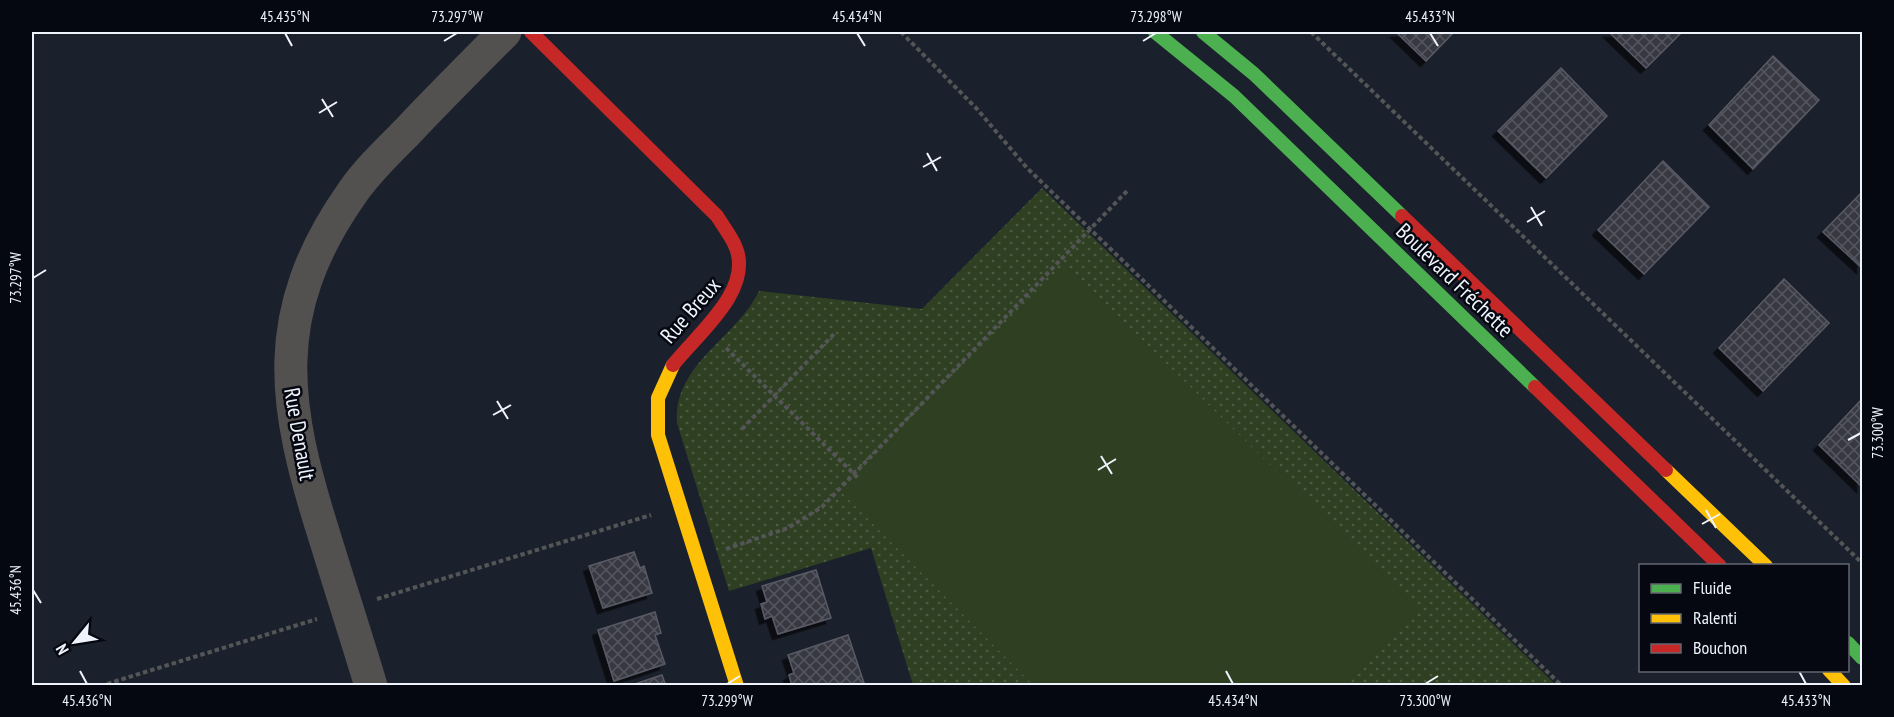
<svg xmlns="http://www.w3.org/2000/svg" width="1894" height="717" viewBox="0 0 1894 717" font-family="'PT Sans Narrow',sans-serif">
	<defs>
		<pattern id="park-dots" width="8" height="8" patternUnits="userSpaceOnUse" patternTransform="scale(1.5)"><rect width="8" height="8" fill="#2e3f22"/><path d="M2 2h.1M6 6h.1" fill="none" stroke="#4d5b43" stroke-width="1.8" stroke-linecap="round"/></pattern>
		<pattern id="building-cross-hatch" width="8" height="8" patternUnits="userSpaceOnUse" patternTransform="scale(1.5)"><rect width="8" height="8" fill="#383943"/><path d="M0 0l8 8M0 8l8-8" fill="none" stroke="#55565f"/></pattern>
		<filter id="shadow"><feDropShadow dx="-5.5" dy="5.5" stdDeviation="0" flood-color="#0009"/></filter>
	</defs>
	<rect width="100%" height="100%" fill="#1b212c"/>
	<path fill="url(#park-dots)" d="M1042,188L1556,685H913L871,548L729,591L677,423C673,364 737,338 759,291L922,309Z"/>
	<path fill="#2e3f22" d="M1065,264L1417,609L1345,685H1033L843,494Z"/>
	<path fill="url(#building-cross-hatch)" stroke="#595a65" stroke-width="1.5" filter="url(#shadow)" d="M1396,32H1454L1426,61Z
		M1609,32H1682L1646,68Z
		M1773,56L1819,100L1753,169L1709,125Z
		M1561,68L1607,116L1546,178L1498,131Z
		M1663,161L1709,207L1644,274L1598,230Z
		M1862,192V268L1823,232Z
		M1784,279L1829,323L1763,391L1719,348Z
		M1862,399V487L1819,445Z
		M634,552L640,568L644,566L652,593L603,608L589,566Z
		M816,570L831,618L778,634L772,616L765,619L761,604L767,602L762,586Z
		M655,612L661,633L655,635L665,664L614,681L598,630Z
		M848,635L865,686H792L789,675L794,673L788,655Z
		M662,675L666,686H629Z"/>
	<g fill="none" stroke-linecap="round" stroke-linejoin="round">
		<path stroke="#535556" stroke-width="4" stroke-dasharray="4.5 3" stroke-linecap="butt" d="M901,32L977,109L1027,168L1562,686
			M1311,32L1862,563
			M726,348L858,478
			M742,429L834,334
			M726,549L788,528L822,507L1127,191
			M377,599L651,515
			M100,686L317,619"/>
		<path stroke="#525150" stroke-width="33" d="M371,686C356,636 340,587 325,538C283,406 267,314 352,193C367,171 388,151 407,132C439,98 472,65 505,32"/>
		<path stroke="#4caf50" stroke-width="14" d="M1155,32L1234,96L1535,387
			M1203,32L1254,74L1402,216
			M1848,643L1862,658"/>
		<path stroke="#ffc107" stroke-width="14" d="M673,365L658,398V435L737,686
			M1666,470L1766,566
			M1829,670L1844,686"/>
		<path stroke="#c62828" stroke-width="14" d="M531,32L717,216C723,226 732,237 736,248C753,291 696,335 673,365
			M1402,216L1666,470
			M1535,387L1720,566"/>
	</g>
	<path fill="none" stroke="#eff4fc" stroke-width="2" d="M285,33L292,46M857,33L865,46M1430,33L1438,46M444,41L457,33M1143,41L1156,33M322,99L333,117M319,113L337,102M927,153L937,171M923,167L941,157M1531,207L1542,226M1527,222L1545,211M33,278L46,270M497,401L508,419M493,415L511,405M1848,440L1861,433M1101,456L1112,474M1098,470L1116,459M1706,510L1716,528M1702,524L1720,514M33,590L41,603M80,671L87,684M1226,671L1233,684M1799,671L1806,684M727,684L740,676M1425,684L1438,676"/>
	<g text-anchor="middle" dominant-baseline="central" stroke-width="5" stroke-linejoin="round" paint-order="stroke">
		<g font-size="22" fill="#eff4fc" stroke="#050811">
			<text transform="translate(1455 280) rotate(44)">Boulevard Fréchette</text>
			<text transform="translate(690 310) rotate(-49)">Rue Breux</text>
			<text transform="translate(300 434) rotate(80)">Rue Denault</text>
		</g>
	</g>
	<rect width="1894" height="717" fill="none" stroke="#050811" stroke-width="66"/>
	<rect x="1639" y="564" width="210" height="108" fill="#050811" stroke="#63666f" stroke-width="1.5"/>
	<rect x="1651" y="584" width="30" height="9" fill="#4caf50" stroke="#63666f" stroke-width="1.5"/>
	<text x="1693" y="594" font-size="18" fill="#eff4fc">Fluide</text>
	<rect x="1651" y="614" width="30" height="9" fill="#ffc107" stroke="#63666f" stroke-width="1.5"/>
	<text x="1693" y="624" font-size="18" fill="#eff4fc">Ralenti</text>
	<rect x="1651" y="644" width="30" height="9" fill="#c62828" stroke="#63666f" stroke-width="1.5"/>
	<text x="1693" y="654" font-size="18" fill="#eff4fc">Bouchon</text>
	<g transform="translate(75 642) rotate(240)" stroke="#050811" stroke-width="4.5" paint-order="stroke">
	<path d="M0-4.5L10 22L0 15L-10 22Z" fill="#eff4fc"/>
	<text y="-9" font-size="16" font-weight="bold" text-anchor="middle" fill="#eff4fc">N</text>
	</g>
	<rect x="33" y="33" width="1828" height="651" fill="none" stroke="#eff4fc" stroke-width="2"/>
	<g font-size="15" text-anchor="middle" fill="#eff4fc">
		<text x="285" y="22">45.435°N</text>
		<text x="457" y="22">73.297°W</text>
		<text x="857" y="22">45.434°N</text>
		<text x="1156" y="22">73.298°W</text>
		<text x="1430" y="22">45.433°N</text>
		<text transform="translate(16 278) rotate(-90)" y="5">73.297°W</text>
		<text transform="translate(1878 433) rotate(-90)" y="5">73.300°W</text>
		<text transform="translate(16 590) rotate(-90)" y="5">45.436°N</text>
		<text x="87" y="706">45.436°N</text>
		<text x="727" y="706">73.299°W</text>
		<text x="1233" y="706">45.434°N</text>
		<text x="1425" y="706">73.300°W</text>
		<text x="1806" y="706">45.433°N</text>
	</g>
</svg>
